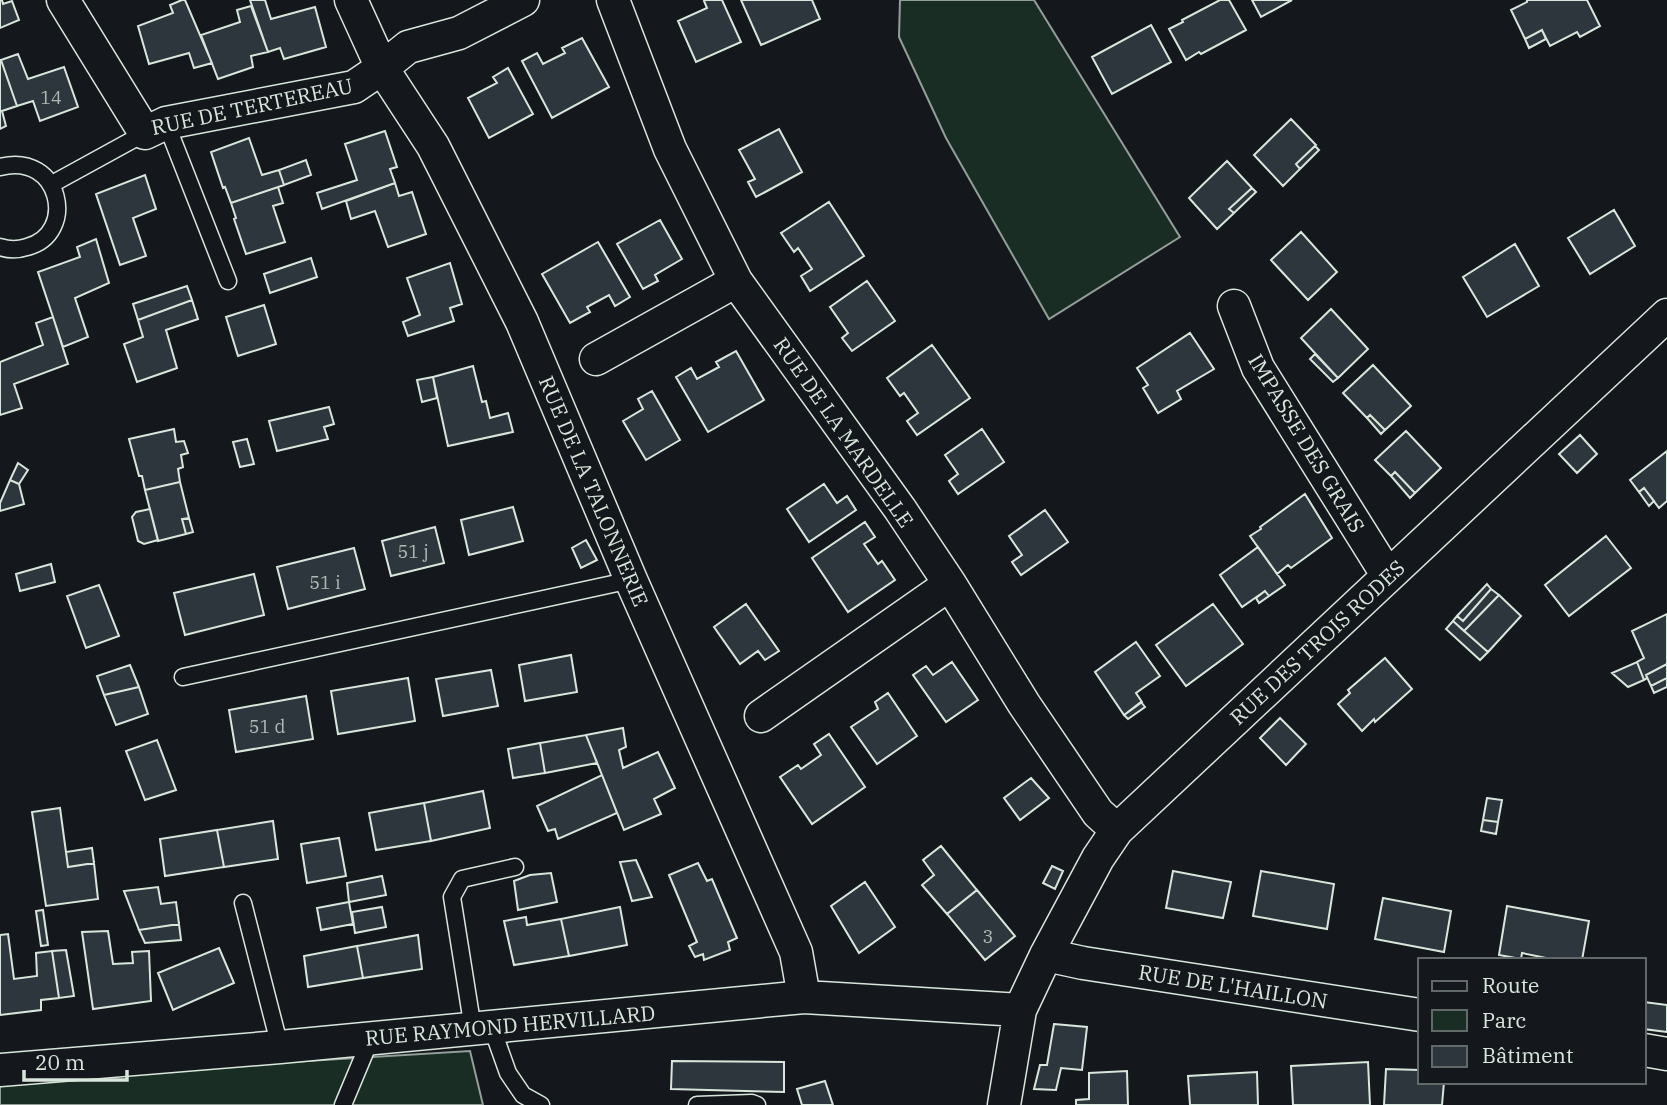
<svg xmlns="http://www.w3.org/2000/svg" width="1667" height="1105" viewBox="0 0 1667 1105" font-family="'IBM Plex Serif',serif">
	<rect width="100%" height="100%" fill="#14181c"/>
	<path fill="#1a2d24" stroke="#939e99" stroke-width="2" d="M900,0H1034L1180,237L1049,319L946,138L899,37Z
		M470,1051L483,1105H0V1080Z"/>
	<path fill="#2c363c" stroke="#d8e6dc" stroke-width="2" d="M0,0H2L3,4L12,1L19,20L0,28Z
		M182,0H185L212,63L194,68L189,53L149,64L138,26L173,13L170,5Z
		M250,0H265L271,19L315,7L326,47L284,59L280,48L268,52Z
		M706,0H722L741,42L696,62L678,21L707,8L704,1Z
		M741,0H812L820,19L761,45Z
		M1220,0H1229L1246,30L1201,54L1199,52L1186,60L1169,29L1183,22L1182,20Z
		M1252,0H1292L1261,17Z
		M1527,0H1587L1600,26L1580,37L1577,32L1550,46L1542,30L1525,39L1511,10L1527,2Z
		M251,6L268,52L251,56L253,67L218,79L201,35L240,22L237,10Z
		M1151,25L1171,62L1112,94L1092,57Z
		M1542,30L1546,39L1529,48L1525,39Z
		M582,38L609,87L552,118L522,61L537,53L543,64L565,53L562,48Z
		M18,54L28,79L64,67L78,107L40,121L33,101L17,106L1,60Z
		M0,60H1L17,106L2,111L6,126L0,129Z
		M508,68L533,114L489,138L468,98L497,83L493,77Z
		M1291,119L1316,145L1296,164L1300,169L1283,186L1254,155Z
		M779,129L802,172L756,197L748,182L755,179L739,150Z
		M385,131L397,167L390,169L395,183L322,209L317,193L357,180L345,144Z
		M249,138L262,175L279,170L284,185L231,203L225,187L223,188L211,152Z
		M1315,146L1319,150L1300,169L1296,164Z
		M306,160L311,175L284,185L279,170Z
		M1227,161L1252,188L1229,209L1234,213L1217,229L1189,198Z
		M145,175L156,209L133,218L146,256L120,265L96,194Z
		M395,183L399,196L412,192L426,234L388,247L375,211L351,219L346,201Z
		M278,187L283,203L273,206L285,242L246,254L234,219L236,218L231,203Z
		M1252,188L1256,192L1234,213L1229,209Z
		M829,202L864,256L810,291L801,276L812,269L798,248L794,252L781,233Z
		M1614,210L1635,246L1590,274L1568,238Z
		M660,220L682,259L655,275L658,281L643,289L617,244Z
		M1301,232L1337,272L1308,300L1271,260Z
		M96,239L109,283L75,298L88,337L63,347L38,272L80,257L77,247Z
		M598,242L630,297L615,306L609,295L587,307L590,312L570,323L542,274Z
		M1515,244L1539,286L1487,317L1463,277Z
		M311,258L317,277L270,293L264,274Z
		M450,263L462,304L450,308L454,321L408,336L403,322L420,315L407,278Z
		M867,281L895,321L852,351L842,338L848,333L830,307Z
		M187,286L192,300L138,320L133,304Z
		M192,300L198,319L166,330L177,368L137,382L124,344L143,337L138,320Z
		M264,305L276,344L238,356L226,317Z
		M1331,309L1368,349L1338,378L1301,338Z
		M53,317L68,364L14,384L22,408L0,415V362L43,345L36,323Z
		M1190,333L1214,369L1177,391L1181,399L1158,413L1143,388L1148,385L1137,368Z
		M932,345L970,398L917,435L907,421L918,413L904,393L900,396L887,378Z
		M736,351L764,400L708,432L676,377L691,368L697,379L719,367L716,362Z
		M1315,354L1338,378L1333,382L1310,359Z
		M1373,365L1411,406L1385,430L1370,415L1367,418L1343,393Z
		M473,366L482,402L486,401L490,418L508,413L513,432L448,446L433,377Z
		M433,377L437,398L422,402L417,380Z
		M652,391L680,440L646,460L623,421L643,409L638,399Z
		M329,407L334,424L324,427L328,439L277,451L269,421Z
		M1370,415L1385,430L1381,434L1367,418Z
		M174,429L176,442L184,441L188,453L181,455L183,467L178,469L180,482L145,490L142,476H139L129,439Z
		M982,429L1004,462L958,494L949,481L958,474L945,455Z
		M1406,431L1441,468L1415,493L1395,472L1391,476L1375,460Z
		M1580,435L1597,454L1577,473L1559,454Z
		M247,439L254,464L240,467L233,442Z
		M1667,451V501L1659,508L1644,488L1639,492L1630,480Z
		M18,463L28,470L19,484L10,480Z
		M1395,472L1415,493L1410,498L1391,476Z
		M10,480L19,484L24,504L0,511V503Z
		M180,482L189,518L182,519L186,534L158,541L145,490Z
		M824,484L837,503L847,496L856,510L809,542L787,509Z
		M1644,488L1654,501L1649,506L1639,492Z
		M1305,494L1332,538L1291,568L1288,565L1277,574L1250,536L1261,529L1260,527Z
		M513,507L523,541L469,555L461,520Z
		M150,509L158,540L144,544L138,541L132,517L136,512Z
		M1045,510L1068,542L1021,575L1012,562L1022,555L1009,536Z
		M189,518L193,532L186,534L182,519Z
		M865,522L875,537L864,544L878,564L882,561L895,580L848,612L812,558Z
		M435,527L444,563L391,576L382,541Z
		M1606,536L1631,568L1569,616L1545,585Z
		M586,540L597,560L581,568L572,548Z
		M1258,547L1285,585L1269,596L1265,591L1242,607L1220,575Z
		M354,548L365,589L288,609L277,567Z
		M51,564L55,582L20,591L16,574Z
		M254,574L264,615L185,635L174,593Z
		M1487,584L1491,589L1463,621L1457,616Z
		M99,585L119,636L86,648L67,596Z
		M1491,589L1499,595L1464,631L1453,621L1457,616L1463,621Z
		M1265,591L1269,596L1259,603L1256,598Z
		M1499,595L1521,616L1488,652L1464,631Z
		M746,604L779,651L765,660L758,651L740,664L714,627Z
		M1213,604L1243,644L1186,686L1156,645Z
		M1667,614V664L1646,675L1647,678L1644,680L1637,662L1644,658L1632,631Z
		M1453,621L1488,652L1480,660L1446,629Z
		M1136,642L1160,676L1136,693L1142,702L1124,715L1095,672Z
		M571,655L577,692L525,701L519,665Z
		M1385,658L1412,689L1375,722L1374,719L1362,731L1338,704L1350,693L1348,690Z
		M952,662L978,700L946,722L913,675L926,666L933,675Z
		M1637,662L1644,680L1628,687L1612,673Z
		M1667,664V678L1651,686L1646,675Z
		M130,665L139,687L104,695L97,676Z
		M491,670L498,706L443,716L436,679Z
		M408,678L415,721L338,734L331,691Z
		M1667,678V687L1654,693L1651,686Z
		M139,687L148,714L116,725L104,695Z
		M888,693L917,736L877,764L851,727L878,709L875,702Z
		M306,696L313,739L236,752L229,710Z
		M1141,702L1145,707L1128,719L1124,715Z
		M1280,718L1306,744L1286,765L1260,738Z
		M623,728L626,747L619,750L623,768L658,752L675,788L654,799L661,814L624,830L586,735Z
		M829,734L865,787L812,824L780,777L798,765L801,769L821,755L814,744Z
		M586,735L597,763L545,773L540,743Z
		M157,740L176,790L145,800L126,751Z
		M540,743L545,773L513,778L508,749Z
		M602,775L617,813L558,839L555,829L548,831L537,806Z
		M1031,778L1049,798L1020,820L1004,798Z
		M483,791L490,828L431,841L424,803Z
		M1487,798L1502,800L1498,822L1483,820Z
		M424,803L431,841L376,850L369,813Z
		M60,808L68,867L94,863L98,899L46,906L32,812Z
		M1483,820L1498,822L1496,834L1481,831Z
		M273,821L278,859L224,867L217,830Z
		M217,830L224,867L165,876L160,839Z
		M339,838L346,876L307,883L301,844Z
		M941,846L977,890L947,914L922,885L934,875L923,860Z
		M92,848L94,863L68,867L66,852Z
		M636,860L652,897L632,901L620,862Z
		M698,863L707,881L712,879L737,938L728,942L730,950L704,960L703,954L695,957L689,946L697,942L669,875Z
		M1052,866L1063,871L1055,889L1043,883Z
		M1173,871L1231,882L1223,918L1166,908Z
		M1261,871L1334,884L1327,929L1253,916Z
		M551,873L557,902L518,910L514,881L530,875Z
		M382,876L386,895L349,902L347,883Z
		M865,882L895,927L859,953L831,906Z
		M158,887L161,904L176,902L179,924L139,930L124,891Z
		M977,890L1015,936L985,960L947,914Z
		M1383,898L1451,911L1444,952L1375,939Z
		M349,902L353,924L321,930L317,908Z
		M1507,906L1589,921L1582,960H1556L1522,953L1521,959L1499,955Z
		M382,907L386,927L355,933L352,912Z
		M620,907L627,945L569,956L561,919Z
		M43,910L48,945L41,946L36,911Z
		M526,917L527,925L561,919L569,956L514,965L504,921Z
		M179,924L181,940L145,943L139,930Z
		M108,931L113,964L133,963L132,952L149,951L151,1001L93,1009L82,932Z
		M8,934L14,979L37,976L36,953L52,951L59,998L41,1000V1010L0,1015V935Z
		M418,935L422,969L363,978L357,946Z
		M357,946L363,978L308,987L304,956Z
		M219,948L234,983L173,1010L158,973Z
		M66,950L74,996L59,998L52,951Z
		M1644,1002L1667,1005V1032L1644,1029Z
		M1054,1024L1087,1027L1082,1070L1061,1068L1056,1090L1034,1089L1040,1065H1047Z
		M672,1061L784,1062V1092L671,1089Z
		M1368,1062L1370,1105H1293L1291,1066Z
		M1386,1069L1420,1070V1082H1444L1442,1105H1384Z
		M1127,1071L1128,1105H1076V1100L1089,1099V1073Z
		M1257,1072L1258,1105H1190L1188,1076Z
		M825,1081L833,1105H802L797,1089Z"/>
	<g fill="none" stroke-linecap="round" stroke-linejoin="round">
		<defs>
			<path id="lane" d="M166,123L228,281
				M0,167C61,151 78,234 27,247C18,250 9,250 0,247
				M52,184L145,133
				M183,677L631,580
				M243,903L280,1047
				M492,1028L508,1073L523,1095L541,1105
				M473,1029L452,897L462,879L515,867
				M343,1105L371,1038
				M697,1105L752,1103L757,1105"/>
			<path id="street" d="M63,0L145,133L166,123L354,87L382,68L408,47L459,33L523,0
				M351,0L382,68L433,146L522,322L631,580L796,952L804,997
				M613,0L670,149L736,281L900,509L950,584L1024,704L1098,813L1117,830
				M1234,306L1258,368L1388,576
				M596,359L736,281
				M761,716L950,584
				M1046,955L1083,963L1420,1015
				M1644,1050L1667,1054
				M0,1070L280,1047L804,997L1020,1010
				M1004,1105L1020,1010L1046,955L1098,858L1117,830L1667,315"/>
		</defs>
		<use href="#lane" stroke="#d8e6dc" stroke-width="19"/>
		<use href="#street" stroke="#d8e6dc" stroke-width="35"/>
		<use href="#lane" stroke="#14181c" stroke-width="16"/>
		<use href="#street" stroke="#14181c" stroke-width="32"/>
	</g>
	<g text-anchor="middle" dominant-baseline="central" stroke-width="5" stroke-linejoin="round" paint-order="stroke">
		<g font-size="18" fill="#adbab4">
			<text x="51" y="97">14</text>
			<text x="413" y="551">51 j</text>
			<text x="325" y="582">51 i</text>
			<text x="267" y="726">51 d</text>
			<text x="988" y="936">3</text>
		</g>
		<g font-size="21" fill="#d8e6dc" stroke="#14181c">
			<text transform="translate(252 106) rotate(-12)">RUE DE TERTEREAU</text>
			<text transform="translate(844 432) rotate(55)">RUE DE LA MARDELLE</text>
			<text transform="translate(1307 443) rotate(59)">IMPASSE DES GRAIS</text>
			<text transform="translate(594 491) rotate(67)">RUE DE LA TALONNERIE</text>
			<text transform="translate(1317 642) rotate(-43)">RUE DES TROIS RODES</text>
			<text transform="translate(1233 986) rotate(9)">RUE DE L'HAILLON</text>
			<text transform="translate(510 1025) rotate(-5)">RUE RAYMOND HERVILLARD</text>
		</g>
	</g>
	<rect x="1418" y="958" width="228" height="126" fill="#14181c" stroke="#626a69" stroke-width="2"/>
	<rect x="1432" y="981" width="35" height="10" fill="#14181c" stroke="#626a69" stroke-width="2"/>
	<text x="1482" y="993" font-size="21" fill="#d8e6dc">Route</text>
	<rect x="1432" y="1010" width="35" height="21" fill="#1a2d24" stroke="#626a69" stroke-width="2"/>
	<text x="1482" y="1028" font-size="21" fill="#d8e6dc">Parc</text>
	<rect x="1432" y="1046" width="35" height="21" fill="#2c363c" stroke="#626a69" stroke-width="2"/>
	<text x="1482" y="1063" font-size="21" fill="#d8e6dc">Bâtiment</text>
	<path d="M24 1070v10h103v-10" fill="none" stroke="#d8e6dc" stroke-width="3.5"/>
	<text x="35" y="1070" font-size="21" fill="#d8e6dc" stroke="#14181c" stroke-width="5" paint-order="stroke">20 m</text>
</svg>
